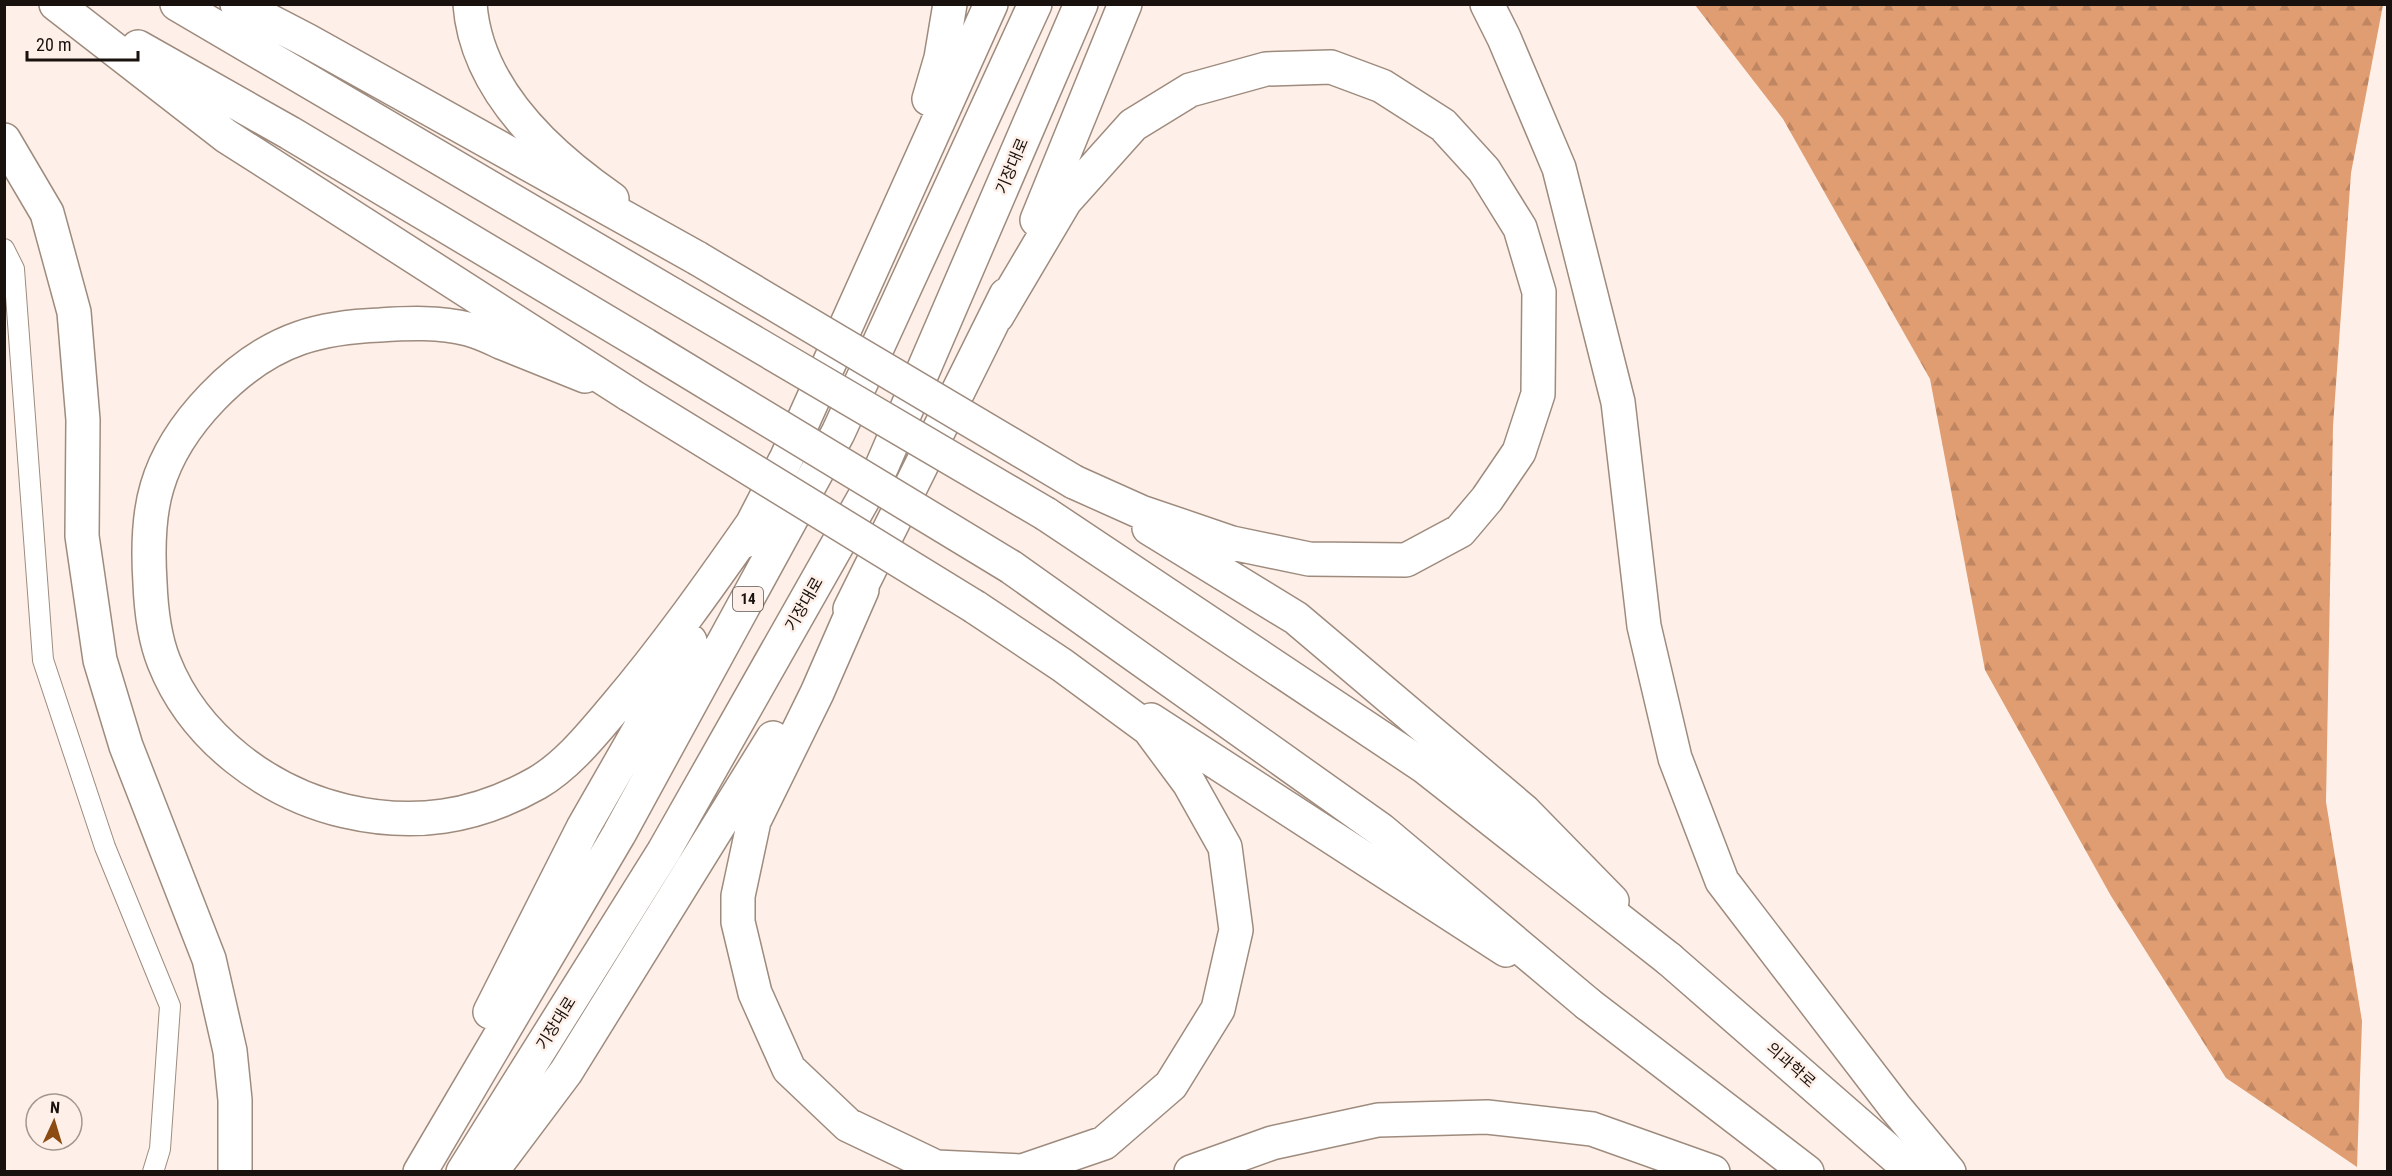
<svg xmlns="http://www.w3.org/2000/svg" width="2392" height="1176" viewBox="0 0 2392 1176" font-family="'Roboto Condensed','Noto Sans KR',sans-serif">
	<defs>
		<pattern id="forest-firs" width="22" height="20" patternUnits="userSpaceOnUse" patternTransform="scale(1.5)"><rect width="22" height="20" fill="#df9d71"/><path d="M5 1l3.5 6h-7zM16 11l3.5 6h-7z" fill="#bf8661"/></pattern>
	</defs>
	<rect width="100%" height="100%" fill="#fef0e8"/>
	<path fill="url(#forest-firs)" d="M1695,5H2383L2351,173L2333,426L2326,802L2362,1021L2357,1167L2226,1078L2111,896L1985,670L1930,379L1783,119Z"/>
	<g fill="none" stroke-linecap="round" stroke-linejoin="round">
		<defs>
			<path id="lane" d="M4,249L14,269L43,660L105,847L170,1006L160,1149L153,1172"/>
			<path id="secondary" d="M1669,959L1913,1172
				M1588,1004L1807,1172"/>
			<path id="primary" d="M470,4C476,88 547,154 612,199
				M1487,4L1504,38L1559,168L1618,402L1644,626L1675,758L1722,881L1895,1107L1949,1172
				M929,99L941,58L950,4
				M1037,220L1125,4
				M997,316L1065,201L1133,125L1190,90L1266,69L1331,67L1382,86L1443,125L1484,170L1520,228L1539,292L1538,394L1519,452L1487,499L1460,531L1406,560L1309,559L1232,543L1141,512L1074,482
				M585,376C557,365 530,354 503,343C492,338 480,332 468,329C439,322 410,323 380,325C354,326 326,329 300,338C239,359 175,425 157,487C148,517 148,552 150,583C151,609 154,637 164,662C194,738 268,793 345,811C414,827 475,818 537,783C568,765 593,733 616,706C665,648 709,586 753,523
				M1149,528L1296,618L1524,811L1612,901
				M743,542L787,457L991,4
				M862,590L817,693L754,821L738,896V922L755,993L789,1069L848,1125L936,1167L1022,1171L1104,1143L1171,1085L1218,1009L1236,930L1225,847L1189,783L1149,729L1062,665L975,607
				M850,609L1006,295
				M1151,720L1506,950
				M490,1012L583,828L690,641
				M420,1172L619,834L838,433L1035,4
				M463,1172L664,851L882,466L1081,4
				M491,1172L566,1072L773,738
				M1191,1172L1272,1143L1378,1120L1487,1117L1592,1129L1713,1172"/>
			<path id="highway" d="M56,4L226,136L630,395
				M177,4L673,295
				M237,4L308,41L697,258
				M138,47L290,133L645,345
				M4,140L47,213L74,312L83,420L82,536L100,660L126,746L209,959L230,1051L235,1100V1172
				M1046,514L1425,767L1669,959
				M1011,567L1381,830L1588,1004"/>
		</defs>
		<use href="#lane" stroke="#9e8b7e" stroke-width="22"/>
		<use href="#secondary" stroke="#9e8b7e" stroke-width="36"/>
		<use href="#primary" stroke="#9e8b7e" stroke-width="36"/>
		<use href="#highway" stroke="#9e8b7e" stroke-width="36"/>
		<use href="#lane" stroke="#fff" stroke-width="20"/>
		<use href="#secondary" stroke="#fff" stroke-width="33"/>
		<use href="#primary" stroke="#fff" stroke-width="33"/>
		<use href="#highway" stroke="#fff" stroke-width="33"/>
		<defs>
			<path id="primary-bridge" d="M697,258L1074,482
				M630,395L975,607"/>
			<path id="highway-bridge" d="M673,295L1046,514
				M645,345L1011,567"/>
		</defs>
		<use href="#primary-bridge" stroke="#9e8b7e" stroke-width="36" stroke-linecap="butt"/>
		<use href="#highway-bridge" stroke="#9e8b7e" stroke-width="36" stroke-linecap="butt"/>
		<use href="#primary-bridge" stroke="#fff" stroke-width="33"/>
		<use href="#highway-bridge" stroke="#fff" stroke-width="33"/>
	</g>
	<g text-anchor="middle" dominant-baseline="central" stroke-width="5" stroke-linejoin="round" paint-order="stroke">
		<rect fill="#fef0e8" stroke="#5d544f" stroke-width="1.5" x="733" y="587" width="30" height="24" rx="4.5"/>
		<g font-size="15" font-weight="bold" fill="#18110d">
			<text x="748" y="599">14</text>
		</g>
		<g font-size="16" fill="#18110d" stroke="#fef0e8">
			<text transform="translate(1012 166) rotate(-67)">기장대로</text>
			<text transform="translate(804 604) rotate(-60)">기장대로</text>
			<text transform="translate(556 1023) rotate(-58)">기장대로</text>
			<text transform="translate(1791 1065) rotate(41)">의과학로</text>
		</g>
	</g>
	<rect width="2392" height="1176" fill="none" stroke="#18110d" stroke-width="12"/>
	<g transform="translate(54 1122) rotate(4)"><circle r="28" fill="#fef0e8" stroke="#a29790" stroke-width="1.5"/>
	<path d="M0-4.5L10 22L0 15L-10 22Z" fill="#8b4b13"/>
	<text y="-9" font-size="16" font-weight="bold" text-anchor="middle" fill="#18110d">N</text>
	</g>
	<path d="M27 51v9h111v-9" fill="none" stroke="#18110d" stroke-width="3"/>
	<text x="36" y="51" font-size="18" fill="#18110d" stroke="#fef0e8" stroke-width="4.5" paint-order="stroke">20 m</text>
</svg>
